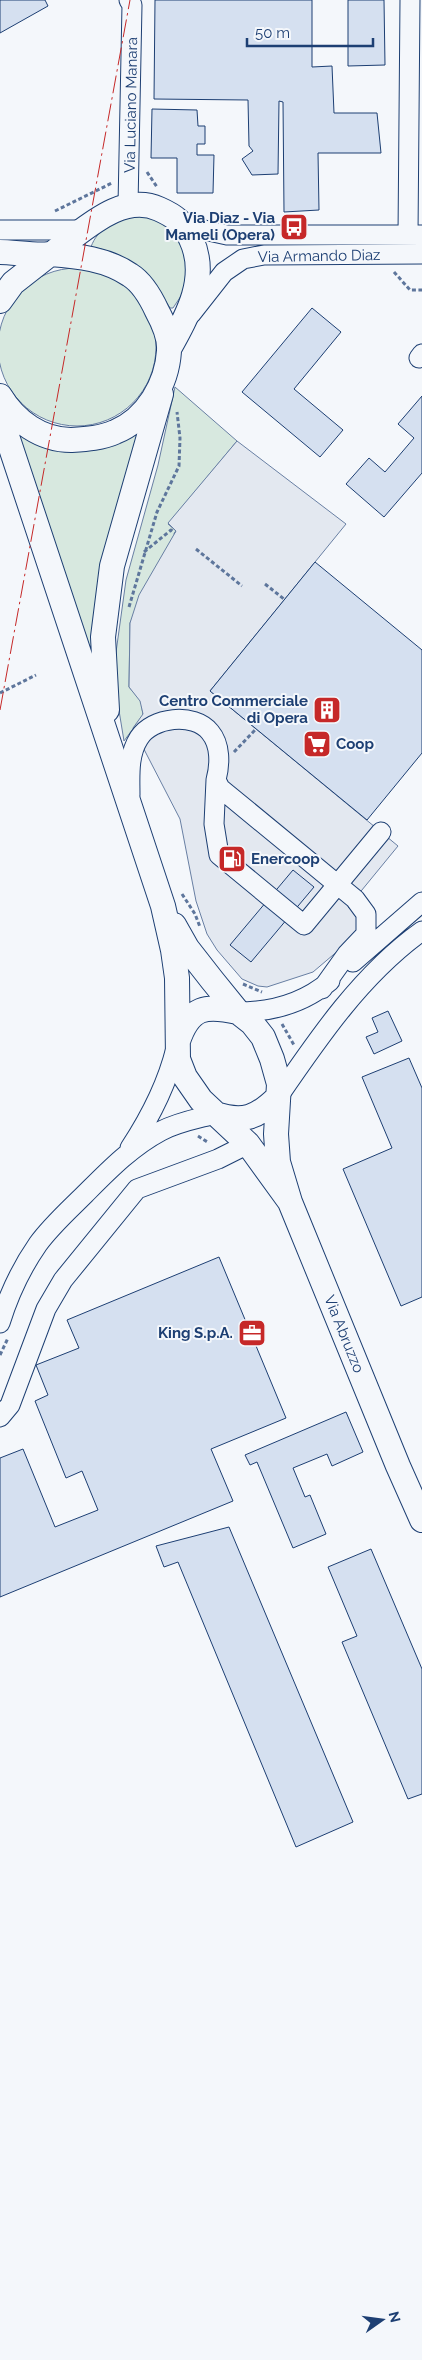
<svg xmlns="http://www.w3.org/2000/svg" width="422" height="2360" viewBox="0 0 422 2360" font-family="Raleway,sans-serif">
	<rect width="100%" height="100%" fill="#f4f7fb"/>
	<path fill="#d7e8df" stroke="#687fa3" d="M134,216L150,217L174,229L187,249L185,290L173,308H170C151,277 129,253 91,247C97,229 116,219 134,216Z
		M-2 347a79 79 0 1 1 158 0a79 79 0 1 1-158 0Z
		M175,387L237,441L168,524L176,531L130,623L129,687L141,701L143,715L124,741L113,674L126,580L158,465Z
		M13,426L32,440L142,427L94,666Z"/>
	<path fill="#e3e8f0" stroke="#687fa3" d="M237,441L346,524L210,691L398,846L348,907L358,915L359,929L353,938L313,972L267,987L258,986L242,979L217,950L207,934L196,901L180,819L133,728L143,714L140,701L129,687L130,623L139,595L176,531L168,523Z"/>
	<path fill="#d5e0f0" stroke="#1d3f73" d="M0,0H45L48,6L0,33Z
		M155,0H312V67L332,66L334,113H377L381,153H318L319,210L284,212L283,102L279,101L278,174L252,175L242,159L253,151L249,146L248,100L154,99Z
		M348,0H384L385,65L348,66Z
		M152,109L197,110L198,126H205V144H197V155H214L213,193H177V158H151Z
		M312,308L341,332L294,389L343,430L320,457L242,392Z
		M422,396V473L384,517L346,484L369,458L385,472L414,438L398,424Z
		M315,562L422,650V753L367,820L210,691Z
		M293,870L314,887L251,962L230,945Z
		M388,1011L402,1041L374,1054L366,1037L378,1032L372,1018Z
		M409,1058L422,1088V1297L401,1306L343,1169L392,1148L362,1077Z
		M219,1257L286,1418L211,1449L233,1501L0,1597V1458L23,1449L55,1527L98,1510L82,1471L66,1478L35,1401L48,1395L36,1365L79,1348L67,1320Z
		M346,1412L363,1452L332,1466L327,1454L293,1468L305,1497L310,1495L326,1534L293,1548L257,1462L250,1465L245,1455Z
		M229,1527L353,1822L296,1847L178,1562L164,1567L156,1546Z
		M371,1549L422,1669V1794L408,1799L342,1642L357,1636L328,1567Z"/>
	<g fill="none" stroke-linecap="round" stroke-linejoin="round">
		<defs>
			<path id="minor" d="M128,205L132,5L129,0
				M186,226L227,235H422
				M0,230H82
				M408,235L410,0
				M191,314L224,272L243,259L264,255L422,254
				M419,358L422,354
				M216,780L214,824L219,855L304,925L381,832
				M130,795C130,776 128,755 139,738C152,717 194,712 210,732C221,745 220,765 216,780L220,788L355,899L366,914V934L347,954L322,989
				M353,962L422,902
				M238,1012C272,1012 304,1003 330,981
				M278,1097C319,1037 362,974 422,931
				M130,1148C151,1116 167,1085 176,1048
				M0,1323C8,1297 22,1267 38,1244C51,1226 69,1210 85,1194C108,1171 131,1147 161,1131C178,1122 196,1119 215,1114
				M0,1417L10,1405L46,1309L63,1280L137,1189L218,1159L248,1144"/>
			<path id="major" d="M0,252C13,252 38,256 49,254C55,253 63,244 68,241C93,222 126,194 159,209C175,216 184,223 191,239C209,277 188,315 169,349
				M0,301L13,283L50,254C78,256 107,259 130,275C143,283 151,298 157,311C163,322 170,338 169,351C167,384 147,419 115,432C102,438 86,439 71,440C41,440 15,421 0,396
				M0,415L163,906L173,950L177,978L178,1059L185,1077L201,1100L248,1144L290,1202
				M107,710L103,637L112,566L161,394
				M174,925L187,948L212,980L238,1012L252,1023L263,1037L272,1059L279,1084L276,1134L278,1162L290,1202L398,1466L422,1520
				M178,1041C190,1006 206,1005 238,1012
				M215,1114C243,1123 257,1118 278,1097"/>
		</defs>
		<use href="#minor" stroke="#1d3f73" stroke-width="21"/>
		<use href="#major" stroke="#1d3f73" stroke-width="26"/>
		<path stroke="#5e769c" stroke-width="3" stroke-dasharray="4 2.5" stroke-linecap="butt" d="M147,172L157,187
			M55,211L112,183
			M394,272L410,290H422
			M196,549L242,586
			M144,552L171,530L175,533
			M265,584L284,599
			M129,607L157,512L179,466L180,438L177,412
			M0,693L36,675
			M234,752L256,729
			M182,894L195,914L200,927
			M243,984L262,992
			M282,1024L294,1045
			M198,1136L209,1143
			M0,1355L8,1338"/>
		<use href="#minor" stroke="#f4f7fb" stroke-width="19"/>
		<use href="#major" stroke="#f4f7fb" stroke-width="24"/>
		<path stroke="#c62828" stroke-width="1" stroke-dasharray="18 4 2.5 4" stroke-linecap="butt" d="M0,710L130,0"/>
	</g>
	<defs>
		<symbol id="bus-square" viewBox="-11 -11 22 22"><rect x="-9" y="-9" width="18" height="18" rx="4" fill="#c62828" stroke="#f4f7fb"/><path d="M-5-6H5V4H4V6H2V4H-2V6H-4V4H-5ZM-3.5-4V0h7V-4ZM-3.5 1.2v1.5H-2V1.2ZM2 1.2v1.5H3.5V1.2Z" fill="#fff"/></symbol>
		<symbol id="building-square" viewBox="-11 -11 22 22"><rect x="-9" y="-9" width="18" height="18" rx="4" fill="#c62828" stroke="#f4f7fb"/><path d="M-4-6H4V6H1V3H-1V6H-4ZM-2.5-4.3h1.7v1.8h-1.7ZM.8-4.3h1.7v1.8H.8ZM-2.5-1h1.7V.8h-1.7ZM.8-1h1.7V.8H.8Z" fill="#fff"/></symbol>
		<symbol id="supermarket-square" viewBox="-11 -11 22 22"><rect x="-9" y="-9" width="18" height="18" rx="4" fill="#c62828" stroke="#f4f7fb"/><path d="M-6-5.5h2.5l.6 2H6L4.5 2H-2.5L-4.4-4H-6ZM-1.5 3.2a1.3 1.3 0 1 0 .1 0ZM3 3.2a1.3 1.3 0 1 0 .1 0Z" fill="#fff"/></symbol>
		<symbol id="fuel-square" viewBox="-11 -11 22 22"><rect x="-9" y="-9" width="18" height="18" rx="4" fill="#c62828" stroke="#f4f7fb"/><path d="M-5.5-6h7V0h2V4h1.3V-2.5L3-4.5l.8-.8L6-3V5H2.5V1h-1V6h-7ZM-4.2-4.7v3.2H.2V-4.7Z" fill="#fff"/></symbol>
		<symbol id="office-square" viewBox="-11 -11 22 22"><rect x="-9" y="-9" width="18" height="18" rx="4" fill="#c62828" stroke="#f4f7fb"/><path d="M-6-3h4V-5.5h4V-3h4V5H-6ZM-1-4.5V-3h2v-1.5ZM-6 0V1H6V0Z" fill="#fff"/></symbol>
	</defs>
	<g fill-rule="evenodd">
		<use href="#bus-square" x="278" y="211" width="32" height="32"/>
		<use href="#building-square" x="311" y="694" width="32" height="32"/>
		<use href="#supermarket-square" x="301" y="728" width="32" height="32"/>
		<use href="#fuel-square" x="216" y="843" width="32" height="32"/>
		<use href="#office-square" x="236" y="1317" width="32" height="32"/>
	</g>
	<g text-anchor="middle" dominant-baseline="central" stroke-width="4" stroke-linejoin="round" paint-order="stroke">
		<g font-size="15" fill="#1d3f73" stroke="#f4f7fb">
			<text transform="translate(131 105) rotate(-89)">Via Luciano Manara</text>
			<text transform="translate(319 256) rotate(-1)">Via Armando Diaz</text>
			<text transform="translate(344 1334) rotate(68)">Via Abruzzo</text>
		</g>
		<g font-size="15" font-weight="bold" fill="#1d3f73" stroke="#f4f7fb" text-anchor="end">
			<text x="275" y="218">Via Diaz - Via<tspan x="275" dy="17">Mameli (Opera)</tspan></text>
			<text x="308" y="701">Centro Commerciale<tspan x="308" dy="17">di Opera</tspan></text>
			<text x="336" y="744" text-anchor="start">Coop</text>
			<text x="251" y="859" text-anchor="start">Enercoop</text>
			<text x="233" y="1333">King S.p.A.</text>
		</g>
	</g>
	<g transform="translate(382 2320) rotate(76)" stroke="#f4f7fb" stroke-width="4" paint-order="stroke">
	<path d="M0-4L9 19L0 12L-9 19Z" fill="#1d3f73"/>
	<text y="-8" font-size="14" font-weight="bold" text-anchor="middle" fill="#1d3f73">N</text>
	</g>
	<path d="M247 38v8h126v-8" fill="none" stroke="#1d3f73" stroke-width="2.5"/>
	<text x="255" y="38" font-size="15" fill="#1d3f73" stroke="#f4f7fb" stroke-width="4" paint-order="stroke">50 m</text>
</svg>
